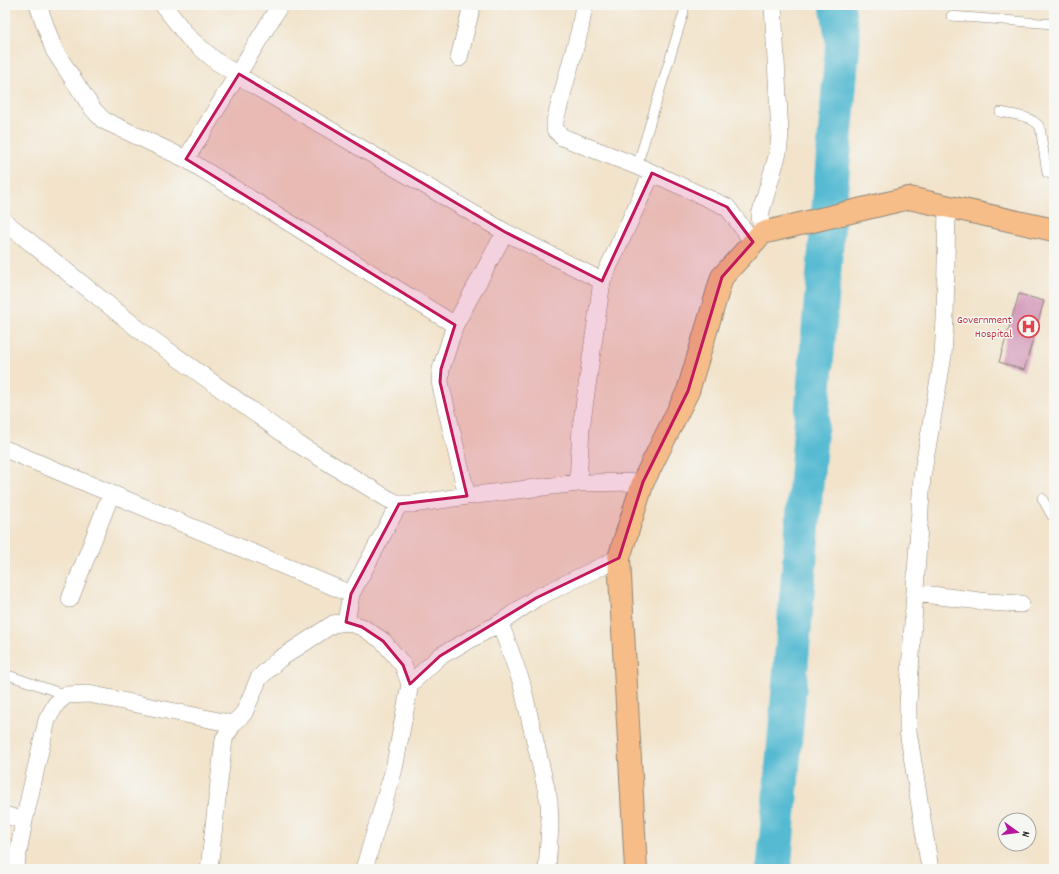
<svg xmlns="http://www.w3.org/2000/svg" width="1059" height="874" viewBox="0 0 1059 874" font-family="Dekko,sans-serif">
	<rect width="100%" height="100%" fill="#f6f6f2"/>
	<filter id="ink" filterUnits="userSpaceOnUse"><feTurbulence type="fractalNoise" baseFrequency=".025" numOctaves="2"/><feDisplacementMap in="SourceGraphic" scale="8" xChannelSelector="R" yChannelSelector="G"/><feConvolveMatrix kernelMatrix="1 2 1 2 8 2 1 2 1" color-interpolation-filters="sRGB"/></filter>
	<filter id="wash" filterUnits="userSpaceOnUse"><feTurbulence type="fractalNoise" baseFrequency=".012" numOctaves="4" result="noise"/><feDisplacementMap in="SourceGraphic" scale="16" xChannelSelector="R" yChannelSelector="G"/><feGaussianBlur stdDeviation="0.9" result="paint"/><feColorMatrix in="noise" values="0 0 0 0 0 0 0 0 0 0 0 0 0 0 0 0 0 1.4 0 .05"/><feComposite in="paint" operator="in"/></filter>
	<g filter="url(#wash)">
		<rect width="100%" height="100%" fill="#f2e3ca"/>
		<g fill="none" stroke-linecap="round" stroke-linejoin="round">
			<path stroke="#54bad2" stroke-width="35" d="M774,869L843,41L837,5"/>
		</g>
		<g id="blocks">
			<path fill="#d090b5" d="M1019,294L1044,301L1024,370L999,362Z"/>
		</g>
	</g>
	<g filter="url(#ink)">
		<use href="#blocks" fill-opacity="0" stroke="#8e877a" stroke-width="1"/>
		<g fill="none" stroke-linecap="round" stroke-linejoin="round">
			<defs>
				<path id="lane" d="M951,16L1054,24
					M1000,112C1014,115 1031,115 1040,127L1047,173L1054,175
					M637,166L684,12
					M1042,498L1052,516L1054,517
					M5,674L66,695"/>
				<path id="street" d="M38,5L54,50L92,108L103,120L186,159L455,325
					M163,5L188,37L217,62L260,89L505,232L602,281
					M584,5L580,29L555,121V129L562,137L637,166L727,207L753,242
					M459,58L472,5
					M186,159L280,5
					M5,222L142,332L298,444L388,499L399,504H413L467,496L578,483L643,482
					M762,233L760,215L778,153L780,134L773,5
					M5,449L351,594
					M578,483L581,428L602,281L652,173
					M467,496L440,382L441,369L455,325L505,232
					M915,593L988,602L1021,604
					M70,599L111,494
					M346,622L351,594L399,504
					M500,623L521,681L549,801L550,826L547,869
					M5,815L24,821L47,720L56,704L66,695L89,694L233,724
					M15,869L24,821
					M209,869L224,739L233,724L244,713L259,678L278,660L333,624L346,622L362,627L383,641L403,665L410,684
					M364,869L394,769L410,684L440,656L500,623L536,598L619,558
					M930,869L908,731V704L922,477L943,356L945,319L947,206"/>
				<path id="primary" d="M636,869L619,558L643,482L688,391L722,277L762,233L909,198L1054,230"/>
			</defs>
			<use href="#lane" stroke="#8e877a" stroke-width="10"/>
			<use href="#street" stroke="#8e877a" stroke-width="18"/>
			<use href="#primary" stroke="#8e877a" stroke-width="24"/>
			<use href="#lane" stroke="#fff" stroke-width="9"/>
			<use href="#street" stroke="#fff" stroke-width="17"/>
			<use href="#primary" stroke="#f7bd88" stroke-width="22"/>
		</g>
	</g>
	<path fill="#c2185b" fill-opacity="0.2" stroke="#c2185b" stroke-width="3" stroke-linejoin="round" d="M239,74L505,232L602,281L652,173L727,207L753,242L722,277L688,391L643,482L619,558L536,598L440,656L410,684L403,665L383,641L362,627L346,622L351,594L399,504L467,496L440,382L441,369L455,325L186,159Z"/>
	<defs>
		<symbol id="hospital-ring" viewBox="-11 -11 22 22"><circle r="9.5" fill="#f6f6f2" stroke="#e0444e" stroke-width="1.5"/><path d="M-5-5h3v3.5h4V-5h3V5h-3V1.5h-4V5h-3Z" fill="#e0444e"/></symbol>
	</defs>
	<g fill-rule="evenodd">
		<use href="#hospital-ring" x="1016" y="314" width="25" height="25"/>
	</g>
	<g text-anchor="middle" dominant-baseline="central" stroke-width="3" stroke-linejoin="round" paint-order="stroke">
		<g font-size="12" fill="#be3a42" stroke="#f6f6f2" text-anchor="end">
			<text x="1012" y="320">Government<tspan x="1012" dy="14">Hospital</tspan></text>
		</g>
	</g>
	<rect width="1059" height="874" fill="none" stroke="#f6f6f2" stroke-width="20"/>
	<g transform="translate(1017 832) rotate(104)"><circle r="19" fill="#f6f6f2" stroke="#a5a5a2"/>
	<path d="M0-3L7 15L0 10L-7 15Z" fill="#b5179e"/>
	<text y="-6" font-size="11" font-weight="bold" text-anchor="middle" fill="#2b2b2b">N</text>
	</g>
</svg>
